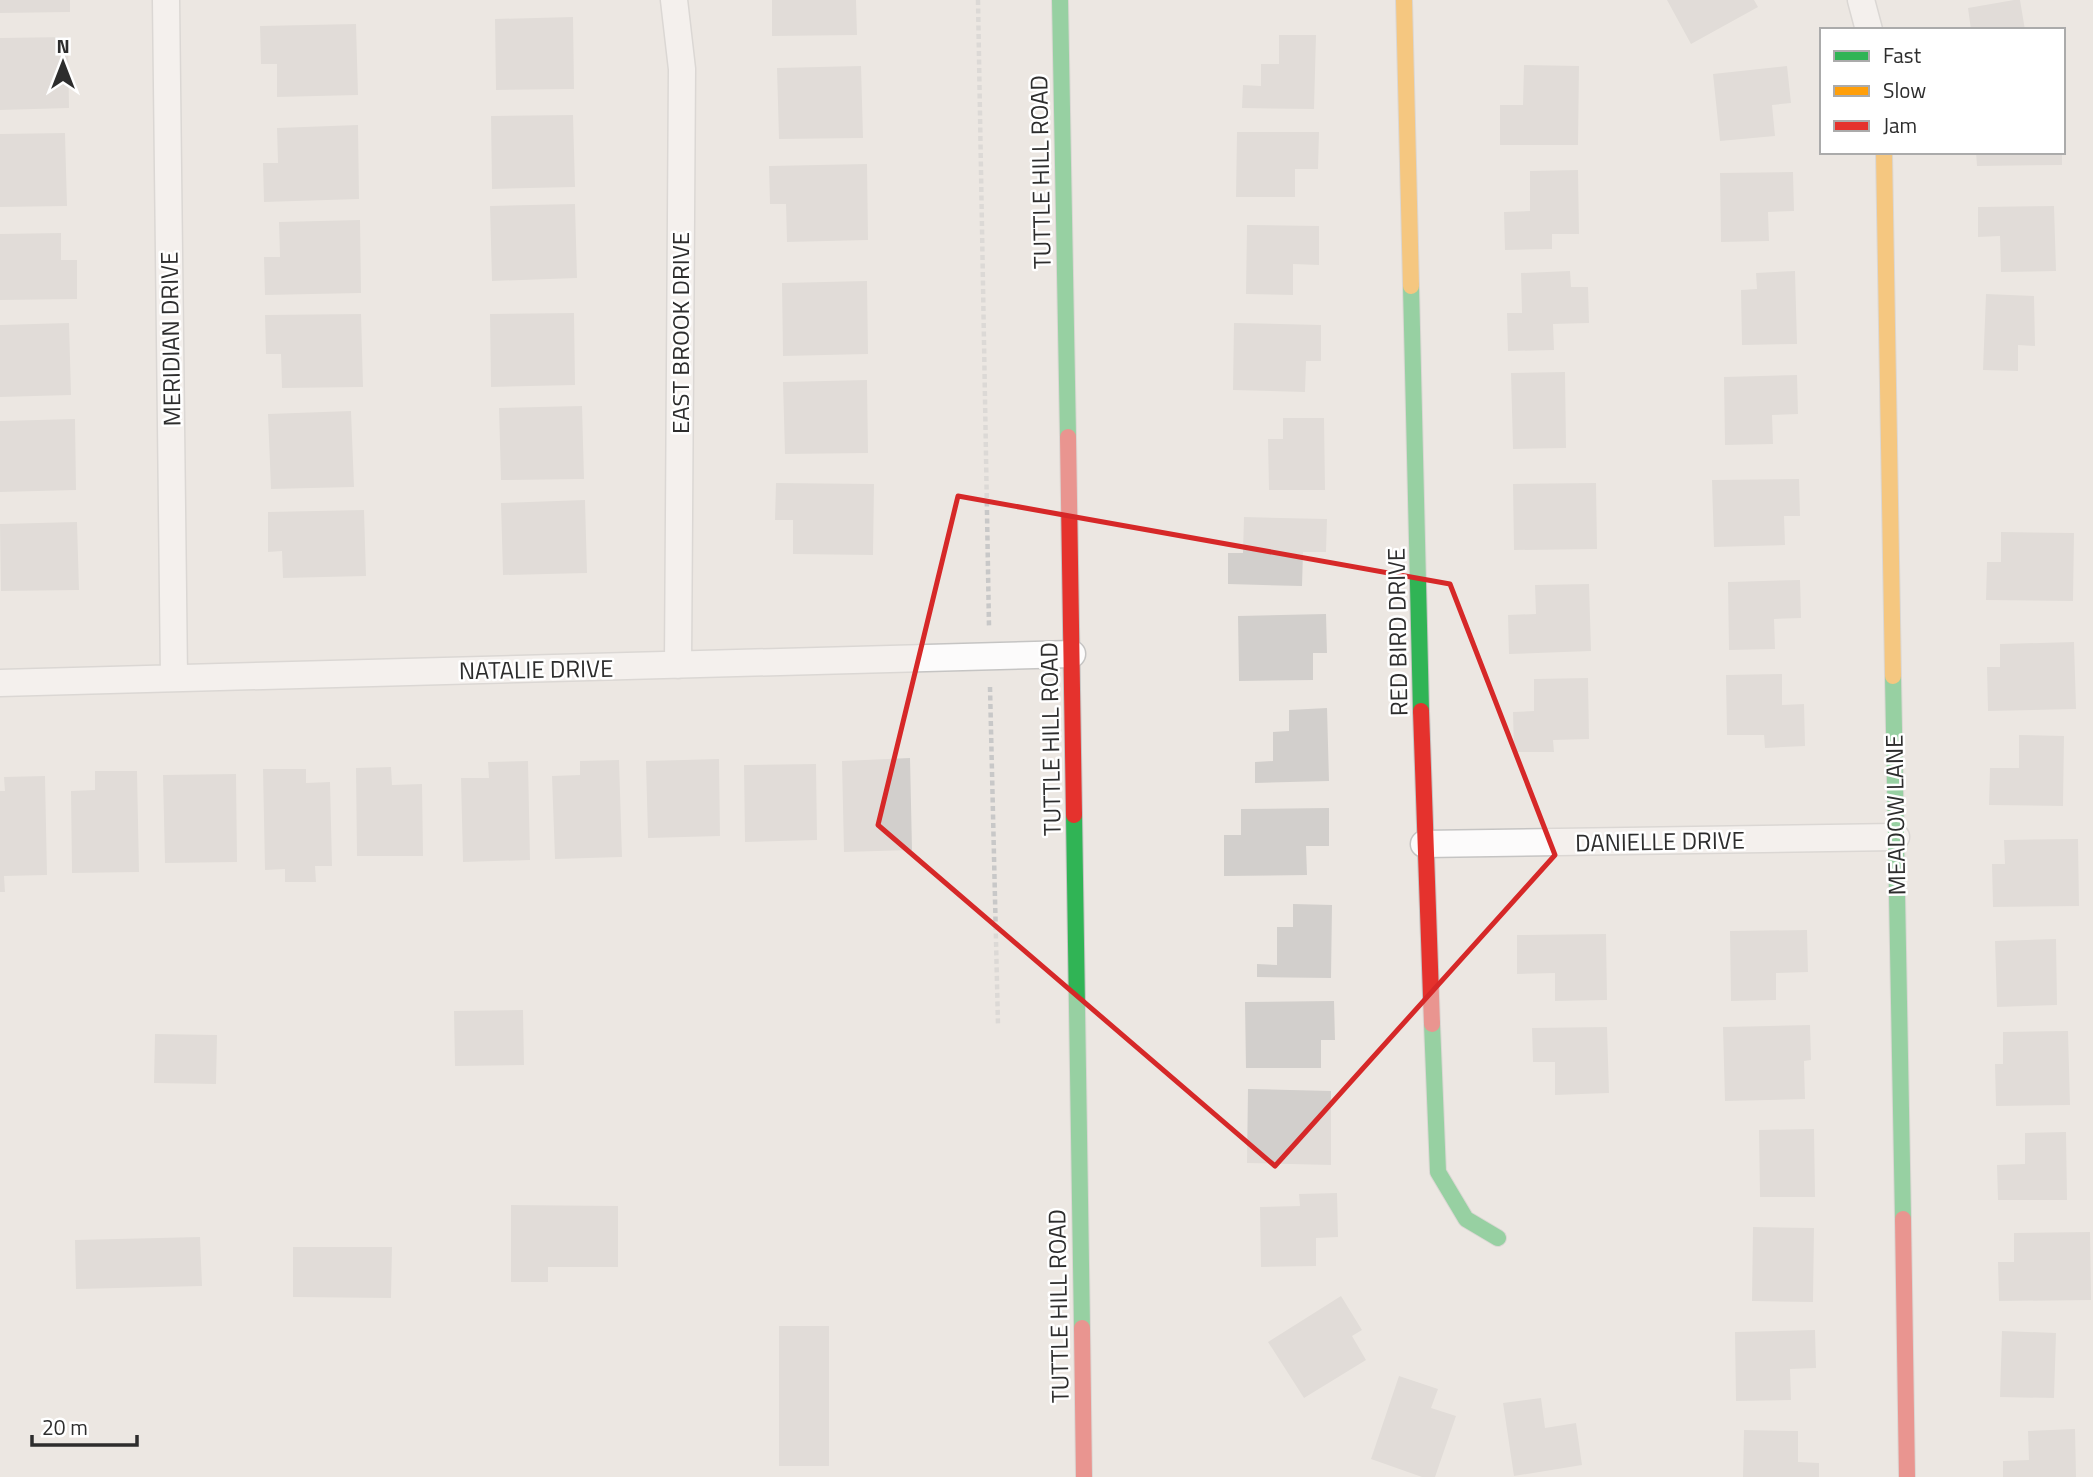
<svg xmlns="http://www.w3.org/2000/svg" width="2093" height="1477" viewBox="0 0 2093 1477" font-family="'Titillium Web',sans-serif">
	<rect width="100%" height="100%" fill="#ece7e2"/>
	<path fill="#d2cfcc" d="M0,0H70V12L0,13Z
		M772,0H856L857,35L772,36Z
		M1667,0H1754L1758,7L1691,44Z
		M2014,0H2020L2025,30H1971L1968,8Z
		M573,17L574,89L496,90L495,19Z
		M356,24L358,95L277,97V64H261L260,26Z
		M1279,35H1316L1314,109L1242,108L1243,85L1261,86V64H1279Z
		M68,37L69,108L0,110V38Z
		M1524,65L1579,66L1578,145H1500V105H1523Z
		M861,66L863,138L779,139L777,68Z
		M1787,66L1791,103L1772,105L1775,136L1720,141L1713,74Z
		M573,115L575,187L492,189L491,116Z
		M358,125L359,199L264,202L263,163H278L277,128Z
		M1237,132H1319L1318,169H1295V197H1236Z
		M65,133L67,206L0,207V134Z
		M1976,152H2062V165L1977,166Z
		M867,164L868,240L787,242L786,204H770L769,166Z
		M1578,170L1579,234H1552V249L1505,250L1504,212L1530,211V171Z
		M1793,172L1794,211L1768,212L1769,241L1721,242L1720,173Z
		M575,204L577,278L492,281L490,206Z
		M2054,206L2056,271L2001,272L2000,236L1978,237V207Z
		M360,220L361,293L265,295L264,257H280L279,222Z
		M1247,225L1319,226V265L1293,264V295L1246,294Z
		M61,233V260H77V299L0,300V234Z
		M1570,271L1571,287H1588L1589,323L1553,324L1554,350L1508,351L1507,313H1522L1521,273Z
		M1795,271L1797,344L1742,345L1741,290L1757,289L1756,273Z
		M867,281L868,354L783,356L782,283Z
		M1986,294L2034,296L2035,346L2018,345V371L1983,370Z
		M574,313L575,385L491,387L490,314Z
		M361,314L363,387L282,388L281,354H266L265,315Z
		M69,323L71,395L0,397V325Z
		M1234,323L1321,325V361H1306L1305,392L1233,390Z
		M1565,372L1566,448L1513,449L1511,373Z
		M1797,375L1798,414L1772,415L1773,444L1725,445L1724,377Z
		M867,380L868,453L785,454L783,382Z
		M582,406L584,479L501,480L499,408Z
		M351,411L354,487L271,489L268,414Z
		M1283,418H1324L1325,490H1269L1268,439H1283Z
		M75,419L76,490L0,492V421Z
		M1799,479L1800,516H1784L1785,545L1714,547L1712,480Z
		M776,483L874,484L873,555L793,554V520H775Z
		M1596,483L1597,549L1514,550L1513,484Z
		M585,500L587,573L503,575L501,503Z
		M364,510L366,576L283,578L282,551L268,552V512Z
		M1244,517L1327,519L1326,552H1303L1302,586L1228,584V553H1243Z
		M77,522L79,590L1,591L0,524Z
		M2001,532L2074,533L2073,601L1986,600L1987,562H2001Z
		M1800,580L1801,618L1774,619L1775,649L1729,650L1728,582Z
		M1589,584L1591,651L1509,654L1508,615L1536,614L1535,585Z
		M1326,614L1327,653H1313V680L1239,681L1238,616Z
		M2074,642L2076,709L1988,711L1987,667H2000V644Z
		M1782,674V705L1804,704L1805,746L1765,748L1764,735H1727L1726,675Z
		M1588,678L1589,739L1553,740L1554,752H1514L1513,712L1534,711V679Z
		M1327,708L1329,781L1255,783V762L1273,761V732L1289,731V710Z
		M2019,735L2064,736L2063,806L1989,805L1990,768H2019Z
		M910,758L912,850L844,852L842,761Z
		M719,759L720,836L648,838L646,761Z
		M619,760L622,857L555,859L552,776L580,775V761Z
		M528,761L530,860L463,862L461,778H489L488,762Z
		M816,764L817,840L745,842L744,765Z
		M391,767L392,785L422,784L423,856H357L356,768Z
		M263,769H306V783L330,782L332,866H315L316,882H285V869L265,870Z
		M95,771H137L139,872L72,873L71,791L95,790Z
		M236,774L237,862L165,863L163,775Z
		M45,776L47,875L4,876L5,892H0V791H5L4,777Z
		M1329,808V846H1306L1307,875L1224,876V835H1241V809Z
		M2078,839L2079,906L1993,907L1992,864H2005L2004,840Z
		M1293,904L1332,905L1331,978L1257,977V964L1277,965V927H1293Z
		M1807,930L1808,972L1776,973V1000L1731,1001L1730,931Z
		M1606,934L1607,1000L1555,1001V973L1517,974V935Z
		M2056,939L2057,1005L1997,1007L1995,941Z
		M1334,1001L1335,1040H1321V1068H1246L1245,1002Z
		M523,1010L524,1065L455,1066L454,1011Z
		M1810,1025L1811,1060L1804,1061L1805,1099L1725,1101L1723,1027Z
		M1607,1027L1609,1093L1555,1095V1062H1533L1532,1028Z
		M2068,1031L2070,1105L1996,1106L1995,1064H2003V1032Z
		M155,1034L217,1035L216,1084L154,1083Z
		M1248,1089L1331,1091V1165L1247,1163Z
		M1814,1129L1815,1197H1760L1759,1130Z
		M2066,1132L2067,1200H1998L1997,1165L2025,1164V1133Z
		M1337,1193L1338,1237L1316,1238V1266L1261,1267L1260,1207L1300,1206L1299,1194Z
		M511,1205L618,1206V1267H548V1282H511Z
		M1753,1227L1814,1228L1813,1302L1752,1301Z
		M2090,1232L2091,1300L1999,1301L1998,1262H2014V1233Z
		M200,1237L202,1286L76,1289L75,1240Z
		M293,1247H392L391,1298L293,1297Z
		M1341,1296L1362,1330L1352,1336L1366,1360L1304,1398L1268,1342Z
		M779,1326H829V1466H779Z
		M1815,1330L1816,1368L1790,1369L1791,1400L1736,1401L1735,1332Z
		M2002,1331L2056,1333L2054,1398L2000,1397Z
		M1399,1376L1438,1389L1431,1408L1456,1416L1435,1477H1422L1371,1459Z
		M1541,1398L1545,1428L1576,1423L1582,1465L1514,1476L1503,1403Z
		M2075,1429L2076,1477H2003V1461L2029,1460L2028,1431Z
		M1744,1430L1798,1431V1462L1819,1463V1477H1743Z"/>
	<g fill="none" stroke-linecap="round" stroke-linejoin="round">
		<defs>
			<path id="street" d="M166,0L174,678
				M674,0L682,69L678,665
				M1861,0L1869,30
				M0,683L1072,654
				M1424,844L1896,837"/>
			<path id="fast" d="M1060,0L1068,437
				M1411,286L1421,711
				M1893,676L1903,1219
				M1074,815L1082,1328
				M1432,1024L1438,1172L1466,1219L1498,1238"/>
			<path id="slow" d="M1404,0L1411,286
				M1884,152L1893,676"/>
			<path id="jam" d="M1068,437L1074,815
				M1421,711L1432,1024
				M1903,1219L1907,1477
				M1082,1328L1084,1477"/>
		</defs>
		<use href="#street" stroke="#c5c4c3" stroke-width="29"/>
		<use href="#fast" stroke="#c5c4c3" stroke-width="18"/>
		<use href="#slow" stroke="#c5c4c3" stroke-width="18"/>
		<use href="#jam" stroke="#c5c4c3" stroke-width="18"/>
		<path stroke="#c8c8c8" stroke-width="4.5" stroke-dasharray="5 3.5" stroke-linecap="butt" d="M978,0L989,626
			M990,687L998,1025"/>
		<use href="#street" stroke="#fcfbfb" stroke-width="26"/>
		<use href="#fast" stroke="#30b455" stroke-width="16"/>
		<use href="#slow" stroke="#ff9f0a" stroke-width="16"/>
		<use href="#jam" stroke="#e5322d" stroke-width="16"/>
	</g>
	<path d="M0 0H2093V1477H0ZM958,496L1450,584L1555,855L1275,1166L878,825Z" fill="#ece7e2" fill-opacity=".55" fill-rule="evenodd"/>
	<path fill="none" stroke="#d62828" stroke-width="5" stroke-linejoin="round" d="M958,496L1450,584L1555,855L1275,1166L878,825Z"/>
	<g text-anchor="middle" dominant-baseline="central" stroke-width="5" stroke-linejoin="round" paint-order="stroke">
		<g font-size="24" fill="#2d2d2d" stroke="#fff">
			<text transform="translate(1040 172) rotate(-91)">TUTTLE HILL ROAD</text>
			<text transform="translate(680 333) rotate(-90)">EAST BROOK DRIVE</text>
			<text transform="translate(170 339) rotate(-91)">MERIDIAN DRIVE</text>
			<text transform="translate(1397 632) rotate(-91)">RED BIRD DRIVE</text>
			<text transform="translate(536 669) rotate(-1)">NATALIE DRIVE</text>
			<text transform="translate(1050 739) rotate(-91)">TUTTLE HILL ROAD</text>
			<text transform="translate(1895 815) rotate(-91)">MEADOW LANE</text>
			<text transform="translate(1660 841) rotate(-1)">DANIELLE DRIVE</text>
			<text transform="translate(1058 1306) rotate(-91)">TUTTLE HILL ROAD</text>
		</g>
	</g>
	<rect x="1820" y="28" width="245" height="126" fill="#ffffff" stroke="#ababab" stroke-width="2"/>
	<rect x="1834" y="51" width="35" height="10" fill="#30b455" stroke="#ababab" stroke-width="2"/>
	<text x="1883" y="63" font-size="21" fill="#2d2d2d">Fast</text>
	<rect x="1834" y="86" width="35" height="10" fill="#ff9f0a" stroke="#ababab" stroke-width="2"/>
	<text x="1883" y="98" font-size="21" fill="#2d2d2d">Slow</text>
	<rect x="1834" y="121" width="35" height="10" fill="#e5322d" stroke="#ababab" stroke-width="2"/>
	<text x="1883" y="133" font-size="21" fill="#2d2d2d">Jam</text>
	<g transform="translate(63 63)" stroke="#ffffff" stroke-width="5" paint-order="stroke">
	<path d="M0-5L12 26L0 18L-12 26Z" fill="#2d2d2d"/>
	<text y="-10" font-size="19" font-weight="bold" text-anchor="middle" fill="#2d2d2d">N</text>
	</g>
	<path d="M32 1435v10h105v-10" fill="none" stroke="#2d2d2d" stroke-width="3.5"/>
	<text x="42" y="1435" font-size="21" fill="#2d2d2d" stroke="#ffffff" stroke-width="5" paint-order="stroke">20 m</text>
</svg>
